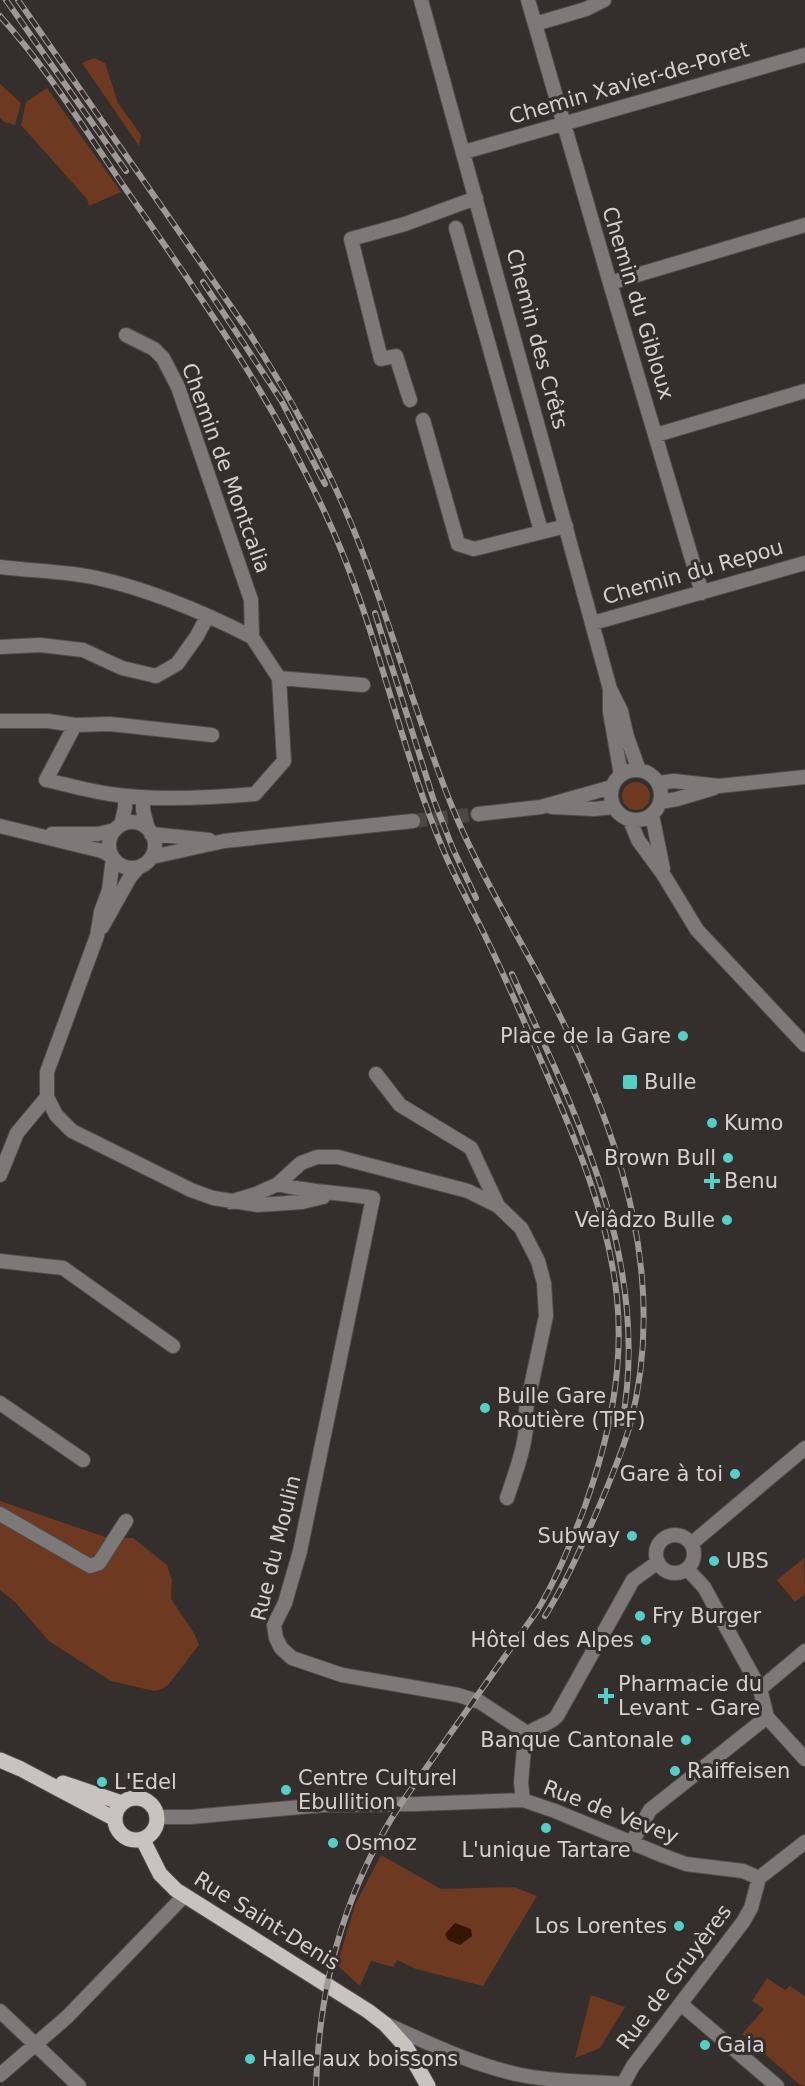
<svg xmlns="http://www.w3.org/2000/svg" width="805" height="2086" viewBox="0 0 805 2086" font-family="'DejaVu Sans',sans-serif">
	<rect width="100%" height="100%" fill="#342e2c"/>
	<path fill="#6e3921" d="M94,58L105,63L118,103L141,135L139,146L82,63Z
		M0,84L21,103L15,125L4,122L0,117Z
		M47,88L121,192L89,206L87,199L21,125L26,102Z
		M622 796a14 14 0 1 1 28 0a14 14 0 1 1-28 0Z
		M0,1501L108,1538H133L167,1565L172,1580L171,1599L194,1633L199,1645L168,1685L162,1689L154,1691L111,1681L49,1641L15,1602L0,1590Z
		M804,1558L805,1594L795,1602L777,1580Z
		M381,1855L441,1889L514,1887L537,1896L483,1986L416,1969L397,1960L393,1967L371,1961L360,1986L337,1965L355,1905Z
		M767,1978L785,1990L790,1986L805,1996V2086L799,2084L742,2034L764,2009L752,2001Z
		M591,1995L625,2007L600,2048L575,2058Z"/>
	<path fill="#361505" d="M455,1923L471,1929L472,1936L460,1945L448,1940L445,1934Z"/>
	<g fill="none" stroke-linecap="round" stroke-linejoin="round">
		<path stroke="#4c4644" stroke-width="14" stroke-dasharray="14 7" stroke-linecap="butt" d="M413,821L478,814"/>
		<defs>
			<path id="minor" d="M421,0L610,689L621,711L627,737L639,770
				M528,0L610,283L702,593
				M535,24L586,9L604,0
				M464,152L805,55
				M456,228L541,531
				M610,283L805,225
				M410,400L396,356L381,359L351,239L405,224L476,198
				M423,420L458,544L474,549L566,526
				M656,435L805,391
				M0,567C31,571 67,571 97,578C151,590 203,612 252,637
				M593,623L805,563
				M0,647L40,645L83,650L122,668L156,676L177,664L197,636L207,617
				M279,678L363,685
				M610,691V712L621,775
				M0,721H48L75,725L110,724L212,735
				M75,725L46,780C68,785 89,791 110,794C155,801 210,798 255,794L284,761L279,678L252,637L251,600L178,387L163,358L154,349L126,335
				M611 795a25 25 0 1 1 50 0a25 25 0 1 1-50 0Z
				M658,783L674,781L719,786L805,777
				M143,797V810L148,829
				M660,802L677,799L714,788
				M552,807L594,809L614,807
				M478,814L541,807L612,787
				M652,815L663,869
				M630,820L638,840L663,874L697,930L805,1045
				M109 845a23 23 0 1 1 46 0a23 23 0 1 1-46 0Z
				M121,825L125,808V796
				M0,826L102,851L111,856
				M52,834H98L115,830
				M151,834L209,840
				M152,857L224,841L413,821
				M102,927L130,877L138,868
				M376,1074L400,1105L471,1148L498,1206
				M47,1097L56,1115L72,1131L191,1190L213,1198L258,1205L302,1202L323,1197
				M0,1175L17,1133L47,1097V1072L97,936L101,912L109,890L113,858
				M278,1184C311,1193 340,1192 373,1198L300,1551L285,1603L274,1625L276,1638L281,1648L292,1658L342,1675L458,1695L480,1702L527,1733
				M230,1202L256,1194L278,1184L301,1163L317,1157H338L468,1191L498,1206L521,1228L538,1261L544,1283L546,1316L526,1410C529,1438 516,1471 507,1498
				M0,1261L63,1268L173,1346
				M0,1403L83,1460
				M0,1514L90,1566L99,1563L126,1521
				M656 1554a19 19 0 1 1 38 0a19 19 0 1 1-38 0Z
				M691,1544L805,1448
				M687,1569L704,1587L760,1689L767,1717L805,1759
				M760,1689L805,1651
				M523,1800L521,1783L525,1737C533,1726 549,1726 557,1716L633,1580L658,1562
				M158,1817H191L323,1805L417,1804L523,1800L555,1811L664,1856L686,1864L743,1871L759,1878
				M631,1844L650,1810L767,1717
				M681,2004L777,2086
				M0,2011L79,2086
				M386,2024C430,2044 473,2065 521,2075C554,2082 589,2081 623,2084
				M0,2075L67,2017L185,1895
				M622,2086L633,2066L743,1922L751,1908L759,1878L805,1842"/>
			<path id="major" d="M0,1760L21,1769L115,1819
				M63,1783L122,1803
				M115 1819a21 21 0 1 1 42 0a21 21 0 1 1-42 0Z
				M143,1840L160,1874L176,1890L368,2011L385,2024L406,2047L428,2086"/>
		</defs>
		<use href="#minor" stroke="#514b49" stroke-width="16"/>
		<use href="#major" stroke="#514b49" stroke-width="17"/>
		<use href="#minor" stroke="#7c7978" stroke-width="14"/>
		<use href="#major" stroke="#c9c3c0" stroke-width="15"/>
		<defs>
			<path id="rail" d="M6,0L126,171
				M18,0L246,328C292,399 332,472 362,551C395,636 418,724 453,809C483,882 527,949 562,1020C624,1146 667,1284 630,1425C621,1456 608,1486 595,1516C580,1550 565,1584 545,1616
				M0,16C47,68 85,130 125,188C206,304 288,420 342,552C382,651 403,756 445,854C458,884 474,912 488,942C510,987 529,1033 549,1079C580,1149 609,1222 617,1298C624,1371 609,1438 585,1506C571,1543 557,1578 537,1611L400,1805C344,1891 319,1984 316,2086
				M203,282L281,400L325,484
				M375,613L433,798L453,849L476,898
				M512,974C577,1115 652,1264 622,1423"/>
		</defs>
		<use href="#rail" stroke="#9e9997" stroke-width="6"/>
		<use href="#rail" stroke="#342e2c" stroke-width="4" stroke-dasharray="11" stroke-linecap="butt"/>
	</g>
	<g fill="#55cec6" stroke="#342e2c" stroke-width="2">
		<circle cx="683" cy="1036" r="6"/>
		<rect x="622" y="1074" width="16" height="16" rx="3"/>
		<circle cx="712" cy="1123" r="6"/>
		<circle cx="728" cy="1158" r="6"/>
		<path d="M709 1172h6v6h6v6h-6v6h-6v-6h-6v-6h6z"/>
		<circle cx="727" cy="1220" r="6"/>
		<circle cx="485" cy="1408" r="6"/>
		<circle cx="735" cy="1474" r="6"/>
		<circle cx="632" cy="1536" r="6"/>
		<circle cx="714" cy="1561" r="6"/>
		<circle cx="640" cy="1616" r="6"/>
		<circle cx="646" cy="1640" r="6"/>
		<path d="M603 1687h6v6h6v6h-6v6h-6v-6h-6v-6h6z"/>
		<circle cx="686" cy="1740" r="6"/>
		<circle cx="675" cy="1771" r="6"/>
		<circle cx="102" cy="1782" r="6"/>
		<circle cx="286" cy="1790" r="6"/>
		<circle cx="546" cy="1828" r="6"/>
		<circle cx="333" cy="1843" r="6"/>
		<circle cx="679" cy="1926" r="6"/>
		<circle cx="705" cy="2045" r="6"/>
		<circle cx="250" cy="2059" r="6"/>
	</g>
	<g text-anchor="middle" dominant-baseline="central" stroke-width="6" stroke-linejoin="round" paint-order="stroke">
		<g font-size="21" fill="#d4d0ce" stroke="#342e2c">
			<text transform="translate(629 83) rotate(-16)">Chemin Xavier-de-Poret</text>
			<text transform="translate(638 303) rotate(73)">Chemin du Gibloux</text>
			<text transform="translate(537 339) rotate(75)">Chemin des Crêts</text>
			<text transform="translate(226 468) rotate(70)">Chemin de Montcalia</text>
			<text transform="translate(693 572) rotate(-16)">Chemin du Repou</text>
			<text transform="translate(276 1548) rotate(-76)">Rue du Moulin</text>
			<text transform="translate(611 1812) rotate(21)">Rue de Vevey</text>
			<text transform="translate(267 1921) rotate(32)">Rue Saint-Denis</text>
			<text transform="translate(674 1977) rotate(-53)">Rue de Gruyères</text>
		</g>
		<g font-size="21" fill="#d4d0ce" stroke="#342e2c" text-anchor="start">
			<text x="671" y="1036" text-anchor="end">Place de la Gare</text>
			<text x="644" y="1082">Bulle</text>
			<text x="724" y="1123">Kumo</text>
			<text x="716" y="1158" text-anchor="end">Brown Bull</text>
			<text x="724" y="1181">Benu</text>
			<text x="715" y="1220" text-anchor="end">Velâdzo Bulle</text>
			<text x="497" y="1396">Bulle Gare<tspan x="497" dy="24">Routière (TPF)</tspan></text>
			<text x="723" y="1474" text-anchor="end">Gare à toi</text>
			<text x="620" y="1536" text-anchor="end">Subway</text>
			<text x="726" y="1561">UBS</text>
			<text x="652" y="1616">Fry Burger</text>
			<text x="634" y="1640" text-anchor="end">Hôtel des Alpes</text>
			<text x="618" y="1684">Pharmacie du<tspan x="618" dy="24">Levant - Gare</tspan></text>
			<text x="674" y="1740" text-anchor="end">Banque Cantonale</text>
			<text x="687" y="1771">Raiffeisen</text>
			<text x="298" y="1778">Centre Culturel<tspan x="298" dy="24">Ebullition</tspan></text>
			<text x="114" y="1782">L'Edel</text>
			<text x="345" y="1843">Osmoz</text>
			<text x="546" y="1850" text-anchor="middle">L'unique Tartare</text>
			<text x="667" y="1926" text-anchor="end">Los Lorentes</text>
			<text x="717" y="2045">Gaia</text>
			<text x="262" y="2059">Halle aux boissons</text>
		</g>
	</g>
</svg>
